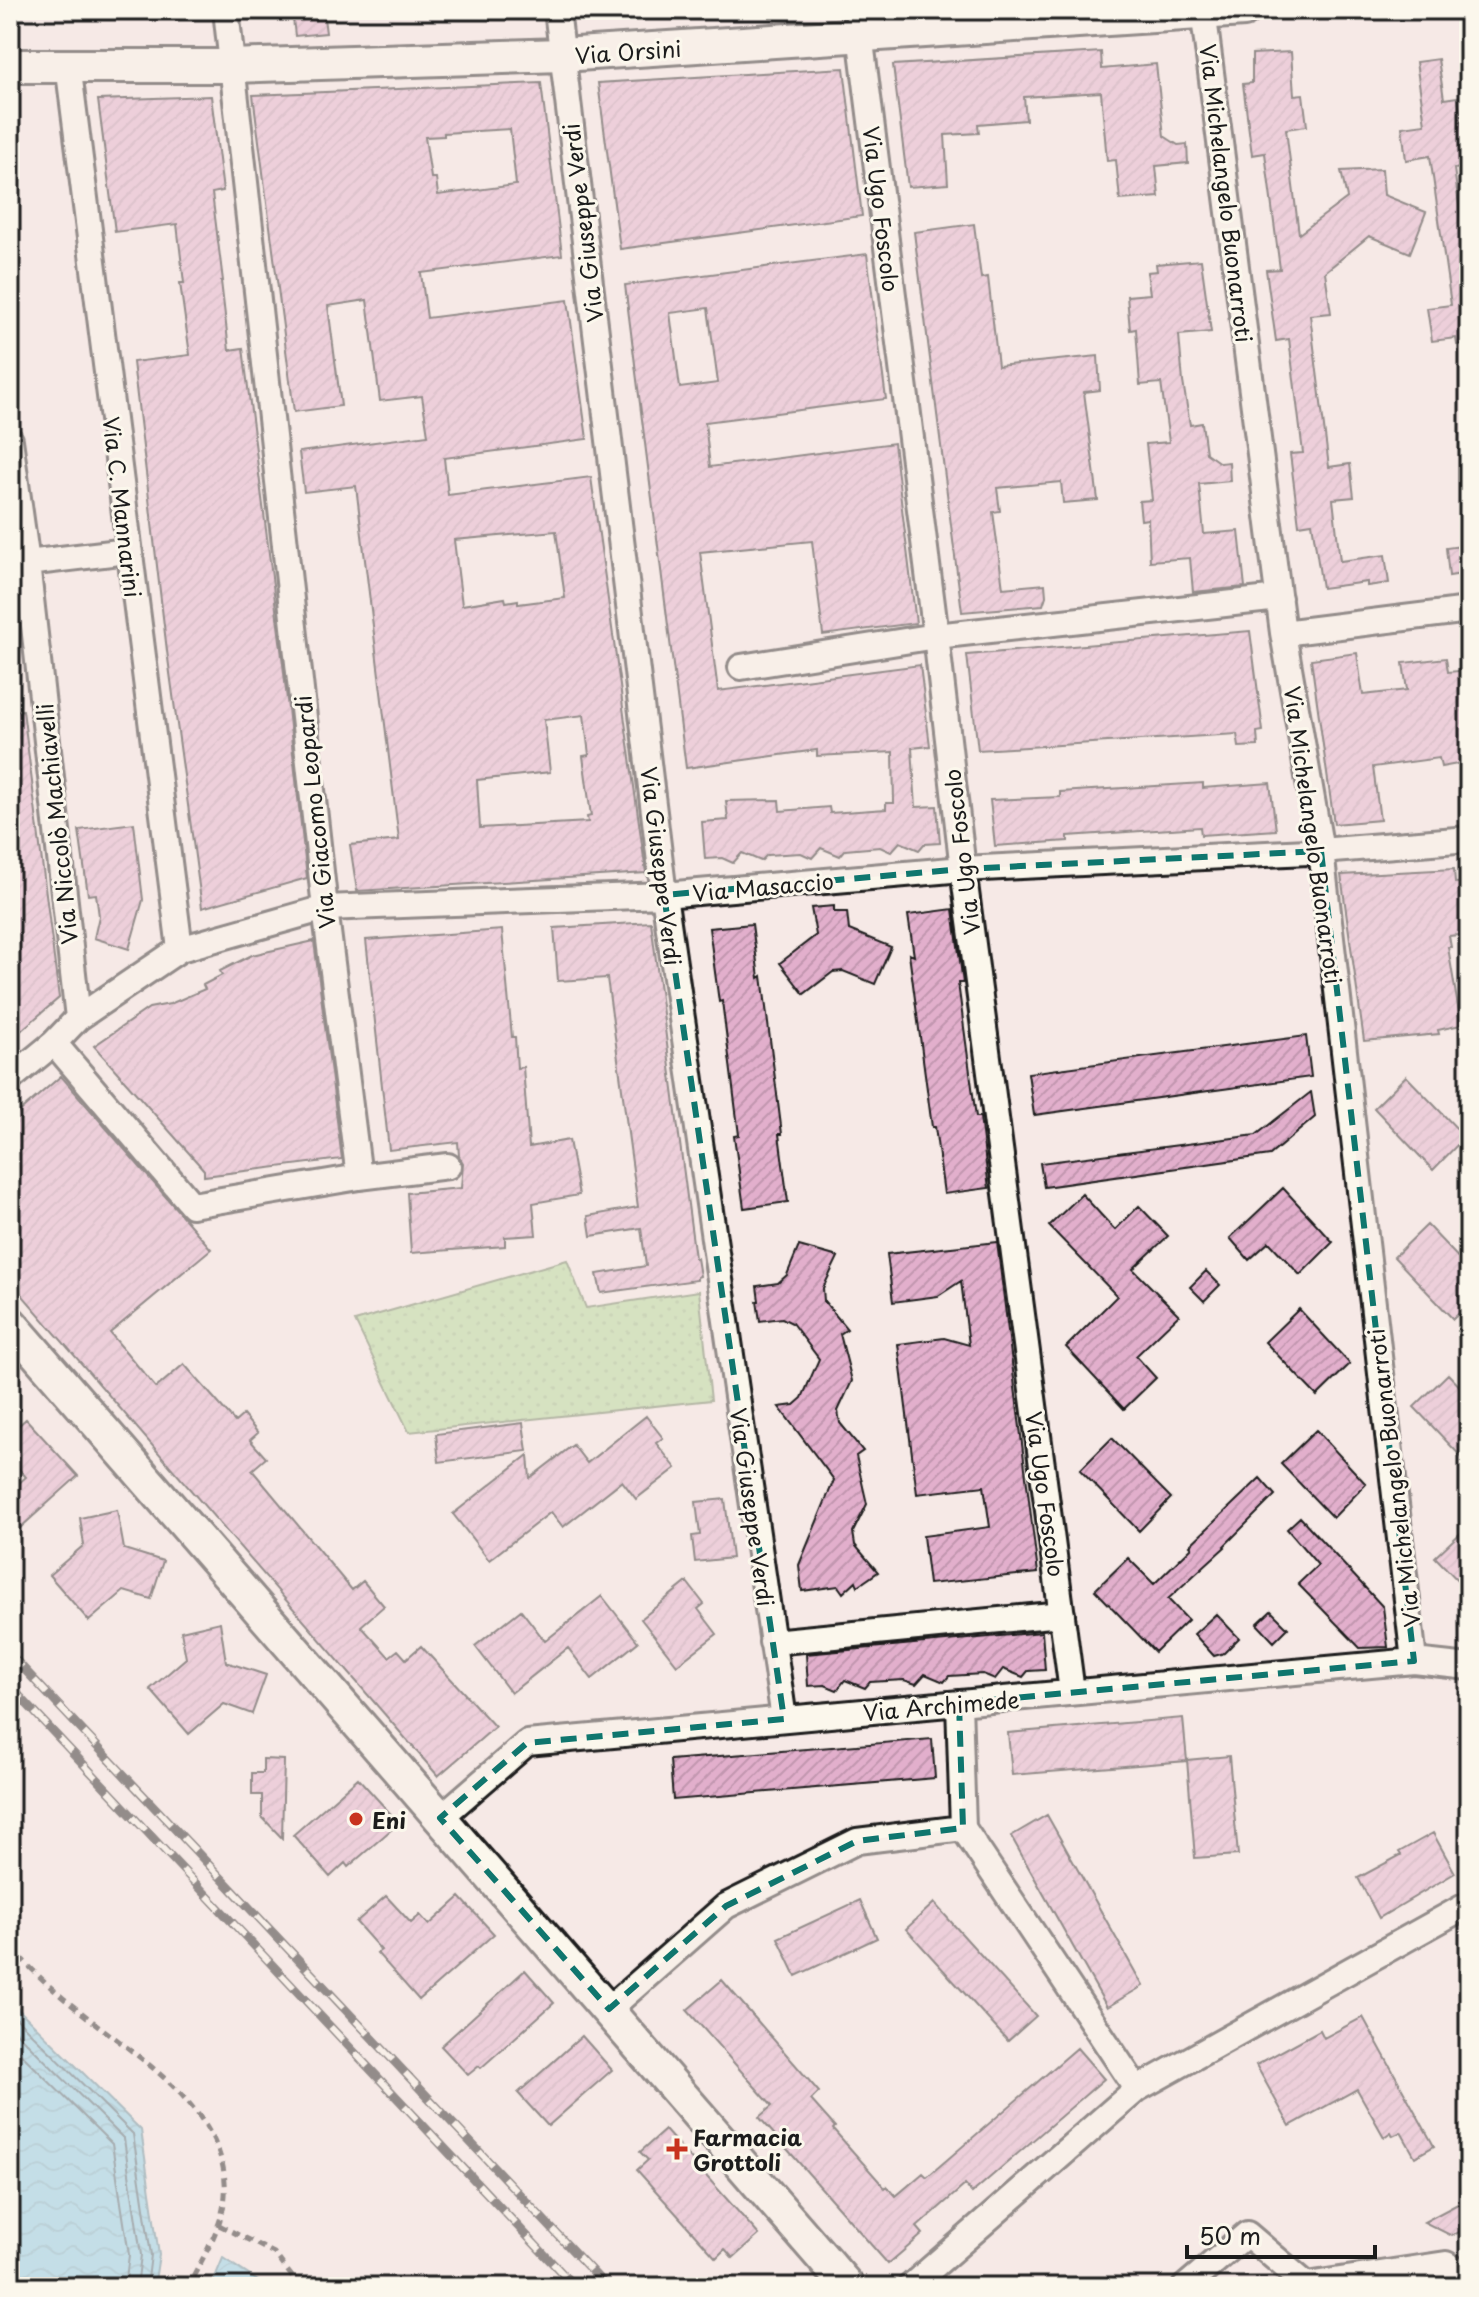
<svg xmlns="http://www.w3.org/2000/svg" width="1479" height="2297" viewBox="0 0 1479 2297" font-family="'Playpen Sans',sans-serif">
	<defs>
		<pattern id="park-dots" width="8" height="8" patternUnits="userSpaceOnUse" patternTransform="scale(2)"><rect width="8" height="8" fill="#b0d996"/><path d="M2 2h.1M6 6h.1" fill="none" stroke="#97ba81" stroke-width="1.8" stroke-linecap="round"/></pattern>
		<pattern id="water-waves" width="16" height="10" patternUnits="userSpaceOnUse" patternTransform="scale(2)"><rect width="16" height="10" fill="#88d1e9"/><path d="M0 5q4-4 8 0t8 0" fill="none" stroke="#75b3c7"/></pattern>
		<pattern id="building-hatch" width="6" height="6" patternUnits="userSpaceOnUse" patternTransform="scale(2)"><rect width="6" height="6" fill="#e2afcc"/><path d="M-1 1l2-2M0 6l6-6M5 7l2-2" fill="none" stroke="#c196af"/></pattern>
	</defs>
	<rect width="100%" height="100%" fill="#f6e9e6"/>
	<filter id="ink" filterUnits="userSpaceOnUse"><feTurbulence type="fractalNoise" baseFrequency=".0125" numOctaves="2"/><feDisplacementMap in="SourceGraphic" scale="16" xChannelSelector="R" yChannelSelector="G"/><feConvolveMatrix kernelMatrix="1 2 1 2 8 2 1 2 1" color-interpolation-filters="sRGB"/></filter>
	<g filter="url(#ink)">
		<path fill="url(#park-dots)" stroke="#667a59" stroke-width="2" d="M567,1260L586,1308L699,1291L711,1400L409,1432L355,1321Z"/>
		<path fill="url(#water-waves)" stroke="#5d8997" stroke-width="2" d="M10,2001L141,2130L159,2255L154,2287H10Z
			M223,2258L267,2287H211Z"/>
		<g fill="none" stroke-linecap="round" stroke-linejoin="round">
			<path stroke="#47646e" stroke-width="2" d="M10,2012L133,2134L151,2255L147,2287
				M10,2026L124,2139L141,2255L137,2287
				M10,2043L112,2144L129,2255L125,2287"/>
		</g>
		<path fill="url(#building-hatch)" stroke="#1c1c1c" stroke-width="2" fill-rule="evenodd" d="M292,10H323L326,33L295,36Z
			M1101,52L1102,69L1156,64L1164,136L1178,145L1187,144L1188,163L1156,166L1159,197L1120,200L1116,160L1107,161L1101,92L1024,97L1026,120L978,124L979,133L945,135L948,184L908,187L893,65Z
			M1291,52L1294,95L1303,94L1307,126L1286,129L1299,234L1347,198L1341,171L1382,169L1384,195L1426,212L1410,253L1369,236L1325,272L1331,313L1310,315L1329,467L1350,464L1354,497L1333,499L1340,561L1385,555L1389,583L1367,586V582L1322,588L1312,523L1299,525L1290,454L1303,453L1289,339L1276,341L1266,270L1280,269L1265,153L1252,155L1243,84L1252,83V54Z
			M1438,59L1444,99L1458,97L1467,167L1454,169L1469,277V344L1457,345L1456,338L1432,341L1427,308L1451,305L1430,156L1406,160L1402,127L1425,124L1416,62Z
			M844,68L862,216L620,249L598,83Z
			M541,83L562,255L421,273L427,318L568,300L587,439L444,458L448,495L591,477L646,873L357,891L350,845L399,840L356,486L304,492L299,452L428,435L422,396L380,401L367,300L328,306L341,406L294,412L253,95ZM510,129L516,185L438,195L436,178H431L425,137L444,136V133ZM556,531L565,598L518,604V600L506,602L505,598L462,605L454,540ZM584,715L589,755L583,756L591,816L587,817L588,822L480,828L477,780L550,772L544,720Z
			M211,96L223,191L212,193L223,281H221L229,350L243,348L283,664L307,878L202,908L167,651L133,362L190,355L180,283H184L177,224L115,232L98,100Z
			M974,224L981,278L988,277L998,366L1098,356L1100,390L1084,392L1098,500L1063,503L1061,482L997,488L1000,511L993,512L1003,588L1045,584L1046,596L1043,605L962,612L914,232Z
			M867,254L886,399L705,422L710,467L894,443L916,623L823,635L812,541L700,552L718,691L920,665L930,746L912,748L916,807L937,806L940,843L924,844L919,850L900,842L891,852L880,847L845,850L840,856L821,848L812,858L801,853L767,855L761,861L742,853L733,863L722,858L705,859L702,822L728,820L726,801L779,800L780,811L829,807L830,813L886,809V803H894L893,752L817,756V750L686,768L625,285ZM708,308L718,383L680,388L670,313Z
			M1201,260L1211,332L1179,335L1183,382L1190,425L1202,423L1206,453L1220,463L1229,462L1230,481L1199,484L1204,534L1239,531L1245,587L1193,592L1190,558L1150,561L1148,519L1141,520L1139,501L1152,500L1146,444L1169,442L1161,383L1140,385L1136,329L1130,330L1127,296L1150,294L1147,272L1157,271L1156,264Z
			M1469,545V573L1449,576L1446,548Z
			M1250,631L1263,731L1257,732L1258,746L1239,747L1237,734L978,750L967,655Z
			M1357,653L1363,695L1407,690L1403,663L1446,658L1448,672L1469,670V762L1441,767L1439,758L1373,767L1380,820L1334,824L1311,659Z
			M23,710L59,998L10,1040V965L15,964L12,929L15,928L10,881V711Z
			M1203,783V788L1270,783L1276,830L1201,835L1200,827L1068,836V841L995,846L990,800L1060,797V792Z
			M134,823L143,900L129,949L94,938L99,916L96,894L88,895L79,830Z
			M1454,869L1455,883L1469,882V934L1449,936L1451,947H1448L1461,1025L1438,1030L1439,1034L1364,1041L1341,875Z
			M834,906V912H847L849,930L891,947L875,984L843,971L833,972L804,994L780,963L816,935L811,908Z
			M953,909L963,983H958L976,1117H980L989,1188L944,1194L935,1127H932L909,954L914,956L908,915Z
			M651,922L695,1258H697L700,1276L697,1277V1280L601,1293L597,1274L646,1266L641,1228L591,1236L588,1216L638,1207L607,978L558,981L554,928Z
			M752,924L759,978L762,976L782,1134H779L788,1202L744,1208L734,1136L739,1135L722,1001L719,1002L709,928Z
			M502,930L512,1037H515L517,1068L523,1067L529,1147L569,1140L579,1195L533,1203L536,1235L505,1237V1246L411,1253L407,1193L461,1188L463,1163L459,1156L458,1142L389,1150L366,940Z
			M314,941L342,1159L204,1176V1170L94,1046L149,1008L170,1004L205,989L203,985L222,975L220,971L252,955Z
			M1306,1036L1311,1077L1034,1115L1028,1073Z
			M61,1076L211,1249L110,1333L156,1388L184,1364L235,1422L243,1415L258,1433L250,1440L266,1458L252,1470L352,1590L363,1581L384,1606L361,1626L389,1657L398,1650L406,1659L421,1646L495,1727L438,1776L10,1281V1120Z
			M1406,1076L1465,1137L1433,1170L1374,1108Z
			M1311,1092L1315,1117L1270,1155L1044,1187L1040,1163L1256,1135Z
			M1283,1188L1333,1242L1300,1275L1269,1242L1249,1260L1230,1238Z
			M1082,1194L1115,1230L1139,1206L1168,1236L1133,1269L1179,1315L1136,1356L1156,1378L1124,1409L1066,1347L1117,1296L1049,1226Z
			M1427,1225L1469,1269V1304L1453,1319L1394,1257Z
			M997,1242L1038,1573L929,1584L923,1536L990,1527L984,1486L917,1494L898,1344L944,1338L969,1345L961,1281L938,1296L893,1302L887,1254Z
			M799,1246L838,1257L823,1288L824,1301L847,1329L840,1334L852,1381L838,1411L840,1423L863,1451L856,1456L867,1504L853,1532L855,1545L878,1572L858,1586L856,1581L843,1593L838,1586L802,1591L799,1565L834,1480L779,1407L794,1405L802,1398L819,1359L792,1323L782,1318L760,1321L757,1301H759L757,1286L778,1283L787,1275Z
			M1206,1271L1220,1285L1204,1301L1190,1287Z
			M1299,1309L1350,1364L1317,1396L1265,1342Z
			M1448,1374L1469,1396V1465L1414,1407Z
			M646,1416L663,1438L656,1443L676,1468L636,1499L622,1481L563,1527L551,1512L489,1560L453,1514L528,1455L530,1478L573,1445L587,1463Z
			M26,1419L78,1476L10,1537V1491L26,1477L10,1459V1433Z
			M523,1423L527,1451L439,1462L436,1434Z
			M1316,1430L1366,1484L1333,1518L1281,1464Z
			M1112,1438L1171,1498L1139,1531L1080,1470Z
			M1260,1478L1275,1495L1224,1546L1225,1547L1168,1599L1188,1620L1155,1652L1095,1590L1128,1558L1154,1584L1192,1547L1190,1545Z
			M725,1499L732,1558L695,1562L692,1536L700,1535L696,1502Z
			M117,1510L124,1549L163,1561L151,1599L124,1591L89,1621L49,1575L84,1545L80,1518Z
			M1300,1517L1383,1607L1388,1647L1360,1648L1298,1584L1318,1565L1287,1529Z
			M1469,1525V1592L1435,1557Z
			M687,1582L704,1604L698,1609L717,1634L677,1665L641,1619Z
			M602,1596L638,1642L592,1679L568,1648L511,1693L475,1646L521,1610L545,1641Z
			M1271,1611L1288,1628L1274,1642L1257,1624Z
			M1216,1614L1239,1638L1224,1653L1214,1656L1194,1634Z
			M220,1622L226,1662L266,1675L252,1714L224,1704L189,1734L150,1689L186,1658L181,1631Z
			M1042,1632L1045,1670L1028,1671L1023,1677L1003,1669L995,1679L983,1674L949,1676L944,1682L925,1674L916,1684L904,1680L870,1682L865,1688L845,1680L837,1690L825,1685L808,1686L806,1654Z
			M1183,1718L1187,1761L1012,1775L1008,1733Z
			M932,1739L935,1778L673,1800L670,1760Z
			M1229,1756L1238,1855L1195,1858L1187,1760Z
			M263,1759L284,1760L282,1838L262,1817V1795H252V1773H263Z
			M358,1778L399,1823L348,1867L345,1863L330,1877L293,1835Z
			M1047,1815L1143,1986L1107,2007L1011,1836Z
			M1433,1833L1455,1873L1379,1918L1358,1878L1401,1855L1399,1852Z
			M386,1896L411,1923L420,1915L429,1925L460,1897L494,1934L419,2000L377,1953L381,1950L356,1922Z
			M860,1900L877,1938L796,1976L778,1938Z
			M934,1903L1036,2016L1008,2041L906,1929Z
			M525,1970L554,2003L481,2068L479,2066L468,2075L441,2046Z
			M722,1980L819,2092L811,2100L835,2127L833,2129L885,2188L887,2186L896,2196L923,2173L927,2177L1077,2048L1104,2079L972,2193L965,2185L917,2227L923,2234L888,2264L759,2117L772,2106L687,2010Z
			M1363,2017L1434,2146L1415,2157L1401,2132L1393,2136L1391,2132L1384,2137L1357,2089L1290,2126L1256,2065L1320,2030L1324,2038Z
			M582,2036L612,2070L548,2126L518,2093Z
			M665,2130L759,2235L733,2258L725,2249L716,2258L637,2170L648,2160L640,2152Z
			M1469,2198V2227L1452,2236L1424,2222Z"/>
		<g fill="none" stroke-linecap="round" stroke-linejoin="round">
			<defs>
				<path id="minor" d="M557,10L664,895L784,1719
					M857,10L937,644L963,869L1072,1692
					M1203,10L1283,633L1321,851L1414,1661
					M68,64L180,949
					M10,440L27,563L78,1018
					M12,559L27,563L128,551
					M1283,633L1469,610
					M741,667L936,636L1279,598
					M54,1043L192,1205L359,1177L325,908L226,10
					M10,1079L54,1043L78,1018L180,949L325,908L664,895L963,869L1308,852L1469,839
					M359,1177L448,1166
					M772,1642L1062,1614
					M959,1703L963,1828L1137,2089
					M440,1818L527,1743L1414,1661L1469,1667
					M609,2009L726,1906L857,1841L963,1828
					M1307,2285L1446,2264L1469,2277
					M910,2287L1137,2089L1469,1904
					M1185,2287L1247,2234L1309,2287"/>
				<path id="major" d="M10,66H231L562,55L1244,10
					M10,1323L848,2287"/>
			</defs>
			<use href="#minor" stroke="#1c1c1c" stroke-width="30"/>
			<use href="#major" stroke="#1c1c1c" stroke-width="38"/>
			<path stroke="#1c1c1c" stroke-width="5" stroke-dasharray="8 6" stroke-linecap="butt" d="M10,1946C31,1969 52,1990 77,2009C131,2053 220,2104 225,2182C228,2219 205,2253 189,2285
				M219,2225L274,2253L300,2287"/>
			<use href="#minor" stroke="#fbf7ec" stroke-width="24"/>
			<use href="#major" stroke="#fbf7ec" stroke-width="32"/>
			<defs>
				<path id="rail" d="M10,1654L607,2287
					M10,1686L575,2287"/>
			</defs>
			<use href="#rail" stroke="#1c1c1c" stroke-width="9"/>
			<use href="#rail" stroke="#fbf7ec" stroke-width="6" stroke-dasharray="18" stroke-linecap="butt"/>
		</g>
	</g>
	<path d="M0 0H1479V2297H0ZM1321,851L1414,1661L959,1703L963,1828L857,1841L726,1906L609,2009L440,1818L527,1743L784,1719L664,895L963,869Z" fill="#f6e9e6" fill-opacity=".55" fill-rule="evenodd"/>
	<path fill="none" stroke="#0f766e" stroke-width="6" stroke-dasharray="16 10" stroke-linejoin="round" d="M1321,851L1414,1661L959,1703L963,1828L857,1841L726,1906L609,2009L440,1818L527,1743L784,1719L664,895L963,869Z"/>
	<g fill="#c8321e" stroke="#fbf7ec" stroke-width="3">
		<circle cx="356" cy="1819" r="8"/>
		<path d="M673 2137h8v8h8v8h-8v8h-8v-8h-8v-8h8z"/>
	</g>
	<g text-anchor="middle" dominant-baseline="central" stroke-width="6" stroke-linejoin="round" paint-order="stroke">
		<g font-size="22" fill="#1c1c1c" stroke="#fbf7ec">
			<text transform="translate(628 51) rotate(-4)">Via Orsini</text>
			<text transform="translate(1227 193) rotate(83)">Via Michelangelo Buonarroti</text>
			<text transform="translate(882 209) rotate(83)">Via Ugo Foscolo</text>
			<text transform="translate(582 223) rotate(-97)">Via Giuseppe Verdi</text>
			<text transform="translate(123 507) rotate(83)">Via C. Mannarini</text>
			<text transform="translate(314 812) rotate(-96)">Via Giacomo Leopardi</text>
			<text transform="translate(56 824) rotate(-96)">Via Niccolò Machiavelli</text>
			<text transform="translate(1314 835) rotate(82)">Via Michelangelo Buonarroti</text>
			<text transform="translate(961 852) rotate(-97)">Via Ugo Foscolo</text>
			<text transform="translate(662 866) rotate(83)">Via Giuseppe Verdi</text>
			<text transform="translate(763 886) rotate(-5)">Via Masaccio</text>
			<text transform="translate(1393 1478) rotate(-97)">Via Michelangelo Buonarroti</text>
			<text transform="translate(1046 1494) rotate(82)">Via Ugo Foscolo</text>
			<text transform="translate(753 1507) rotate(82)">Via Giuseppe Verdi</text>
			<text transform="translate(941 1705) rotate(-5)">Via Archimede</text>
		</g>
		<g font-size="22" font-weight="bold" fill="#1c1c1c" stroke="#fbf7ec" text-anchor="start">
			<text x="372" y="1819">Eni</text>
			<text x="693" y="2136">Farmacia<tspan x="693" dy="25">Grottoli</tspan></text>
		</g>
	</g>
	<rect width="1479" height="2297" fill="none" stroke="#fbf7ec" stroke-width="40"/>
	<rect x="20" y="20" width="1439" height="2257" fill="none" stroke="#1c1c1c" stroke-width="3" filter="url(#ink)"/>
	<path d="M1187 2245v12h188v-12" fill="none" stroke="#1c1c1c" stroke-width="4"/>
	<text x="1199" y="2245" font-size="24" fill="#1c1c1c" stroke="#fbf7ec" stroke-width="6" paint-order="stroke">50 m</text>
</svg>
